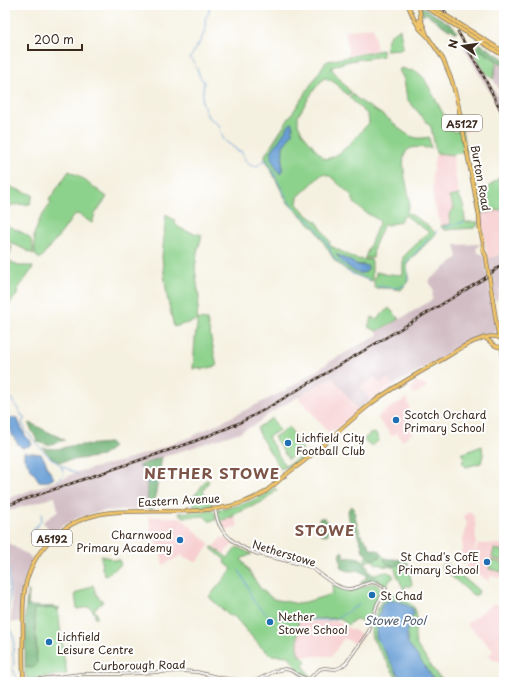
<svg xmlns="http://www.w3.org/2000/svg" width="509" height="687" viewBox="0 0 509 687" font-family="'Playpen Sans',sans-serif">
	<rect width="100%" height="100%" fill="#fff"/>
	<filter id="ink" filterUnits="userSpaceOnUse"><feTurbulence type="fractalNoise" baseFrequency=".025" numOctaves="2"/><feDisplacementMap in="SourceGraphic" scale="8" xChannelSelector="R" yChannelSelector="G"/><feConvolveMatrix kernelMatrix="1 2 1 2 8 2 1 2 1" color-interpolation-filters="sRGB"/></filter>
	<filter id="wash" filterUnits="userSpaceOnUse"><feTurbulence type="fractalNoise" baseFrequency=".012" numOctaves="4" result="noise"/><feDisplacementMap in="SourceGraphic" scale="16" xChannelSelector="R" yChannelSelector="G"/><feGaussianBlur stdDeviation="0.9" result="paint"/><feColorMatrix in="noise" values="0 0 0 0 0 0 0 0 0 0 0 0 0 0 0 0 0 1.4 0 .05"/><feComposite in="paint" operator="in"/></filter>
	<g filter="url(#wash)">
		<rect width="100%" height="100%" fill="#f5f1e1"/>
		<path fill="#f7cfd0" d="M373,27L377,50L349,55L345,31Z
			M476,117L472,129L466,131L465,134L462,118H471Z
			M436,153L454,155L453,164L459,195L450,197L454,209L449,217L450,224L441,226L433,199L432,174Z
			M504,209V253L488,259L480,214Z
			M332,377L359,411L335,430H332L328,432L298,397Z
			M375,377H388L393,386L371,401L360,387Z
			M415,381L427,386L424,390L414,394L410,388L412,387Z
			M407,398L412,419L417,429L402,441L397,433L392,436L379,420L378,417L382,413Z
			M470,511L475,518L476,542L475,549L471,560L468,564L460,557L463,546L462,544L467,523L463,517Z
			M234,516L238,526L226,531L221,521Z
			M149,517H180L210,544L196,563L188,558L185,559L182,555L163,565L161,553L152,536Z
			M222,537L233,544L223,554L214,547L215,545Z
			M478,544H499L504,546V574L503,577H501L499,578L491,576L488,581L471,568L465,576L461,573L472,560Z
			M234,567L292,621L303,622L338,621L344,626L356,631L364,636L357,645L344,638L332,656H302L306,662L303,665L310,676L307,677L302,676L289,656L271,655L260,646L233,615L231,617L209,597Z
			M494,603L496,604H504V662L493,660L489,655L494,650L466,624Z"/>
		<path fill="#d2bdc5" d="M463,46H470L500,100L504,107V124L492,96Z
			M497,61L504,65V99L493,79Z
			M480,244L476,249L478,253L482,254L484,255L485,260L496,327L495,333L479,337L469,342L393,386L388,378L379,383L375,377L360,387L371,401L359,411L332,377L270,413L256,424L241,432L234,434L138,465L146,469L148,509L104,511L90,514L75,519L62,526L53,534L43,522L56,513L57,511L58,510L55,497L5,512V500L39,487L63,479L77,472L119,462L156,450L193,436L286,390L331,361L361,344L378,336L377,331L383,329L432,300L433,289L428,281L458,257L455,245Z
			M504,253V281L499,291L497,301L494,299L488,259Z
			M5,541L31,557L32,561L26,575L23,588L20,622H11L12,599L10,588V566L5,561Z"/>
		<path fill="#8dd28c" stroke="#647e55" fill-rule="evenodd" d="M400,29L403,47L400,49L386,50C386,39 390,33 400,29Z
			M470,46L476,47L497,61L493,79L485,72Z
			M382,50L383,56C366,59 346,59 331,68L351,93L347,95C341,89 334,79 324,78L313,91L298,116V124L303,134L314,147L315,149L325,159C341,158 359,133 369,123L368,115L349,97L352,94C363,105 379,111 391,121C396,126 406,135 413,137C418,139 424,138 429,137L431,148C424,148 415,146 409,149C396,157 410,190 409,203C409,207 408,209 406,212C415,216 431,227 436,234L409,261L407,267L408,281L401,290C393,288 384,288 375,288L374,285V277L376,276V272L389,275L390,274L403,275V257L429,232L405,215L399,222L387,225L384,224L374,247L373,258H365L369,247L380,221L365,212L355,204L351,195L330,176L324,174L321,175L298,197L297,204L306,214L317,222L330,242L329,245L356,259L371,260L372,261V281C359,277 345,270 335,261L316,230L287,202L265,158V155L325,63L328,61ZM336,254C345,260 354,264 364,265L355,272Z
			M401,68L411,71L412,70L416,71L424,78L453,132L462,130L466,152L454,154V155L436,153L434,142L431,127L407,99L404,79L399,70Z
			M69,171L80,177L107,197L95,214L92,223L78,214L74,215L62,232L40,259L35,255L34,234L38,225V222L51,203L49,200Z
			M500,177H503L504,209L480,214L477,198L494,182Z
			M5,185L33,195L30,204L11,205L8,209H7L8,210L5,215Z
			M459,195L464,207L465,222H478V225L474,228L444,230L441,226L450,224L449,215L454,208L449,197Z
			M166,215L174,220C176,231 192,232 202,235L197,253L195,269L199,298L197,319L207,320L217,366L200,370V367L193,369L195,338L198,320L174,327L167,296L162,257Z
			M8,227H11C26,235 34,235 33,254L18,246L5,240V229Z
			M5,243L12,246L8,260L19,266H32L33,268L18,289L17,295L5,308Z
			M389,308L399,319L377,331L368,327L372,317L376,320Z
			M272,418L279,430L268,437L285,466L308,452L310,453L297,463L281,469L263,441L257,428Z
			M289,427L303,450L288,459L274,437Z
			M374,433L376,434L379,440L372,446L365,441L364,439L370,434Z
			M482,446L483,455L481,463L466,467L462,462L465,458L461,454Z
			M206,480L209,481L203,491L215,507L194,509V495L196,494Z
			M275,488L277,490L264,501L233,515L234,516L221,521L224,528H223L218,519L217,512L218,510L240,505L251,501L266,494L272,489Z
			M212,510L215,513L216,520L209,521L204,516L184,517L178,513Z
			M213,547L228,558L237,547L252,554L241,559L260,588L273,599L299,604L332,594L333,585L344,590L351,591L374,583L379,586L381,594C375,603 371,612 369,623L355,619L348,625L340,618L318,619L298,618V655H301L306,662L303,665L310,676C307,677 305,677 302,676L289,656L271,655L260,646L233,615L231,617L209,597L232,569L224,562L225,560L211,548Z
			M494,549L504,551V561L492,558Z
			M381,554L385,558L384,560L405,566L408,565L412,584L410,587L407,585L404,590L397,575L394,567L382,566V565L376,564L372,560L368,561L366,562L365,558L367,556L372,559L379,558Z
			M101,556L110,558L112,560H119L121,565L105,576L102,568Z
			M491,560L504,563L502,572L489,569Z
			M444,563L447,564L477,589L479,591L478,594L476,595H473L443,569L441,566Z
			M387,572L392,574L394,577L390,580L387,585L379,582L380,581L374,575L376,573L378,574L381,573Z
			M93,585C95,591 97,598 103,601L102,603L94,609L97,614V618L95,617V614L90,607L77,609L75,594Z
			M386,593C397,593 396,593 405,600C408,603 413,605 415,609C420,618 411,632 417,646L438,676L447,682H399L372,638C368,625 379,605 386,593Z
			M53,608L58,610L63,651L67,674L30,679L26,678L25,667L31,668L34,667L37,653L34,609H44Z"/>
		<path fill="#72b478" stroke="#566f4b" d="M421,6L453,26L457,32L456,33L451,29L449,30L425,13L424,16L421,14Z
			M479,43L504,59V65L477,48Z
			M30,423L65,440L48,445L38,442L29,425Z
			M110,443L113,447L102,456L58,462L50,456L43,448L56,449L71,446Z
			M162,457L153,509H148L146,469L138,466Z
			M351,506L354,508L356,521L361,535L365,539L371,549L380,551L381,554C379,558 377,559 372,559L363,552L361,543L354,527L349,520L348,511L350,507Z
			M320,518H325C328,523 329,529 328,534L326,535L321,534V532L319,519Z
			M341,552H343V557C347,559 349,557 353,557C363,558 367,562 369,572L379,579L380,581H371L361,584V582L366,578L367,575C364,574 361,571 358,570C358,570 352,571 352,571C347,572 344,569 340,566L341,562L339,554Z
			M385,558L390,559L405,560L407,562L408,565L405,566L400,564C396,567 392,566 387,564L384,560Z
			M28,591H29L28,606L55,607L60,608L58,610L53,608L34,609L37,663L34,667L31,668L25,667V612Z"/>
		<path fill="#699fd6" stroke="#52647a" d="M291,123H292L293,128L292,133L287,141L283,146L282,173L280,174L276,168L271,158V152L289,125Z
			M336,254L358,265L368,266V269L366,272C363,273 359,274 356,272C350,269 340,260 336,254Z
			M7,417L17,418L25,435L30,440L32,445L22,448C16,443 5,425 7,417Z
			M24,452L41,454L45,460L48,469L54,478C50,482 45,482 39,481L24,458Z
			M390,600L402,602L413,609L414,613C410,622 405,633 408,643L436,682H402L376,637V630L381,607L383,603Z"/>
		<g fill="none" stroke-linecap="round" stroke-linejoin="round">
			<path stroke="#699fd6" stroke-width="1" d="M210,6L209,9V13C203,19 206,21 205,28C204,37 195,50 190,58L195,64L200,77L204,82L202,101L208,117L219,125L224,140L236,149L237,151H241C244,159 250,171 260,164C261,163 263,161 265,160L268,161L274,173L280,186L288,200L294,208L312,223L317,229L329,246L331,253L336,260L342,264L347,271L355,275L368,279L370,281
				M5,7L17,5
				M457,224L464,222
				M443,227L455,225
				M377,286C386,287 406,292 408,278C409,273 406,267 406,262L437,231
				M5,392C13,399 17,409 24,418V419L22,423L26,431L47,455L59,464L77,474
				M61,466L63,471
				M58,481L59,479L63,476L64,474
				M147,483H155
				M29,535L41,521L42,513
				M9,566V585L10,598L7,614L9,616L8,621L9,628L14,638V642L13,655L14,663L13,666
				M239,570L246,583L254,602L269,616L277,618L299,620H330L336,619L352,609L359,605
				M5,635L10,632
				M13,669L16,677L17,682"/>
		</g>
	</g>
	<g filter="url(#ink)">
		<g fill="none" stroke-linecap="round" stroke-linejoin="round">
			<defs>
				<path id="tertiary" d="M502,346V351L504,365
					M24,681L80,674H120L181,671L197,672L221,678L248,681L257,680L275,671L285,669L290,670L302,677L308,679L310,678L320,669L324,668L336,669L341,667L346,663L369,631L377,604L386,588C373,580 372,581 358,587C355,588 352,589 349,589C335,589 320,572 308,566L258,554C243,549 226,539 219,524C217,519 216,514 215,509"/>
				<path id="trunk" d="M408,5L414,19L420,29L428,37L443,59L452,81L458,104L468,157L479,215L480,230L483,242V250L486,256L488,270
					M419,5L421,20L427,35
					M423,5L443,18L504,56
					M429,5L504,52
					M419,20V22L421,27
					M485,338C491,341 494,348 501,347L503,344C503,340 499,338 498,334L490,282
					M24,682C22,665 23,649 23,632C23,616 22,599 26,583C37,540 73,515 116,512C139,511 162,511 186,511C205,510 226,509 244,502C252,499 259,496 265,492C273,486 280,479 288,473C293,469 299,465 304,461C327,442 349,421 372,403C394,386 419,373 443,359C455,352 465,344 478,340C484,337 494,335 500,338"/>
			</defs>
			<use href="#tertiary" stroke="#7c7062" stroke-width="3.5"/>
			<use href="#trunk" stroke="#7c7062" stroke-width="4.5"/>
			<use href="#tertiary" stroke="#fff" stroke-width="2"/>
			<use href="#trunk" stroke="#efc469" stroke-width="3"/>
			<defs>
				<path id="rail" d="M442,5L446,13
					M458,32L482,73L504,117
					M5,506L190,443L225,429L239,423L264,410L459,294L485,278L504,263"/>
			</defs>
			<use href="#rail" stroke="#3b2a1e" stroke-width="2.5"/>
			<use href="#rail" stroke="#fff" stroke-width="1" stroke-dasharray="3" stroke-linecap="butt"/>
			<defs>
				<path id="trunk-bridge" d="M488,270L490,282"/>
			</defs>
			<use href="#trunk-bridge" stroke="#7c7062" stroke-width="4.5" stroke-linecap="butt"/>
			<use href="#trunk-bridge" stroke="#efc469" stroke-width="3"/>
		</g>
	</g>
	<g fill="#1f6fb2" stroke="#fff" stroke-width="1.5">
		<circle cx="396" cy="420" r="4"/>
		<circle cx="288" cy="443" r="4"/>
		<circle cx="180" cy="540" r="4"/>
		<circle cx="487" cy="562" r="4"/>
		<circle cx="372" cy="595" r="4"/>
		<circle cx="270" cy="622" r="4"/>
		<circle cx="49" cy="642" r="4"/>
	</g>
	<g text-anchor="middle" dominant-baseline="central" stroke-width="4" stroke-linejoin="round" paint-order="stroke">
		<g fill="#fff" stroke="#766a62" stroke-width="1">
			<rect x="442" y="115" width="40" height="16" rx="3"/>
			<rect x="32" y="530" width="40" height="16" rx="3"/>
		</g>
		<g font-size="10" font-weight="bold" fill="#3b2a1e">
			<text x="462" y="123">A5127</text>
			<text x="52" y="538">A5192</text>
		</g>
		<g font-size="11" fill="#3b2a1e" stroke="#fff">
			<text transform="translate(481 178) rotate(80)">Burton Road</text>
			<text transform="translate(179 500) rotate(-3)">Eastern Avenue</text>
			<text transform="translate(284 553) rotate(17)">Netherstowe</text>
			<text transform="translate(139 665) rotate(-1)">Curborough Road</text>
		</g>
		<g font-size="11" fill="#3b2a1e" stroke="#fff" text-anchor="start">
			<text x="404" y="414">Scotch Orchard<tspan x="404" dy="13">Primary School</tspan></text>
			<text x="296" y="437">Lichfield City<tspan x="296" dy="13">Football Club</tspan></text>
			<text x="172" y="534" text-anchor="end">Charnwood<tspan x="172" dy="13">Primary Academy</tspan></text>
			<text x="479" y="556" text-anchor="end">St Chad's CofE<tspan x="479" dy="13">Primary School</tspan></text>
			<text x="380" y="595">St Chad</text>
			<text x="278" y="616">Nether<tspan x="278" dy="13">Stowe School</tspan></text>
			<text x="57" y="636">Lichfield<tspan x="57" dy="13">Leisure Centre</tspan></text>
		</g>
		<g font-size="12" font-style="italic" fill="#505f71" stroke="#fff">
			<text x="395" y="620">Stowe Pool</text>
		</g>
		<g font-size="15" font-weight="bold" letter-spacing="1" fill="#7c5548" stroke="#fff">
			<text x="212" y="472">NETHER STOWE</text>
			<text x="325" y="529">STOWE</text>
		</g>
	</g>
	<rect width="509" height="687" fill="none" stroke="#fff" stroke-width="20"/>
	<g transform="translate(463 46) rotate(283)" stroke="#ffffff" stroke-width="3" paint-order="stroke">
	<path d="M0-3L7 15L0 10L-7 15Z" fill="#3b2a1e"/>
	<text y="-6" font-size="11" font-weight="bold" text-anchor="middle" fill="#3b2a1e">N</text>
	</g>
	<path d="M28 44v6h54v-6" fill="none" stroke="#3b2a1e" stroke-width="2"/>
	<text x="34" y="44" font-size="12" fill="#3b2a1e" stroke="#ffffff" stroke-width="3" paint-order="stroke">200 m</text>
</svg>
